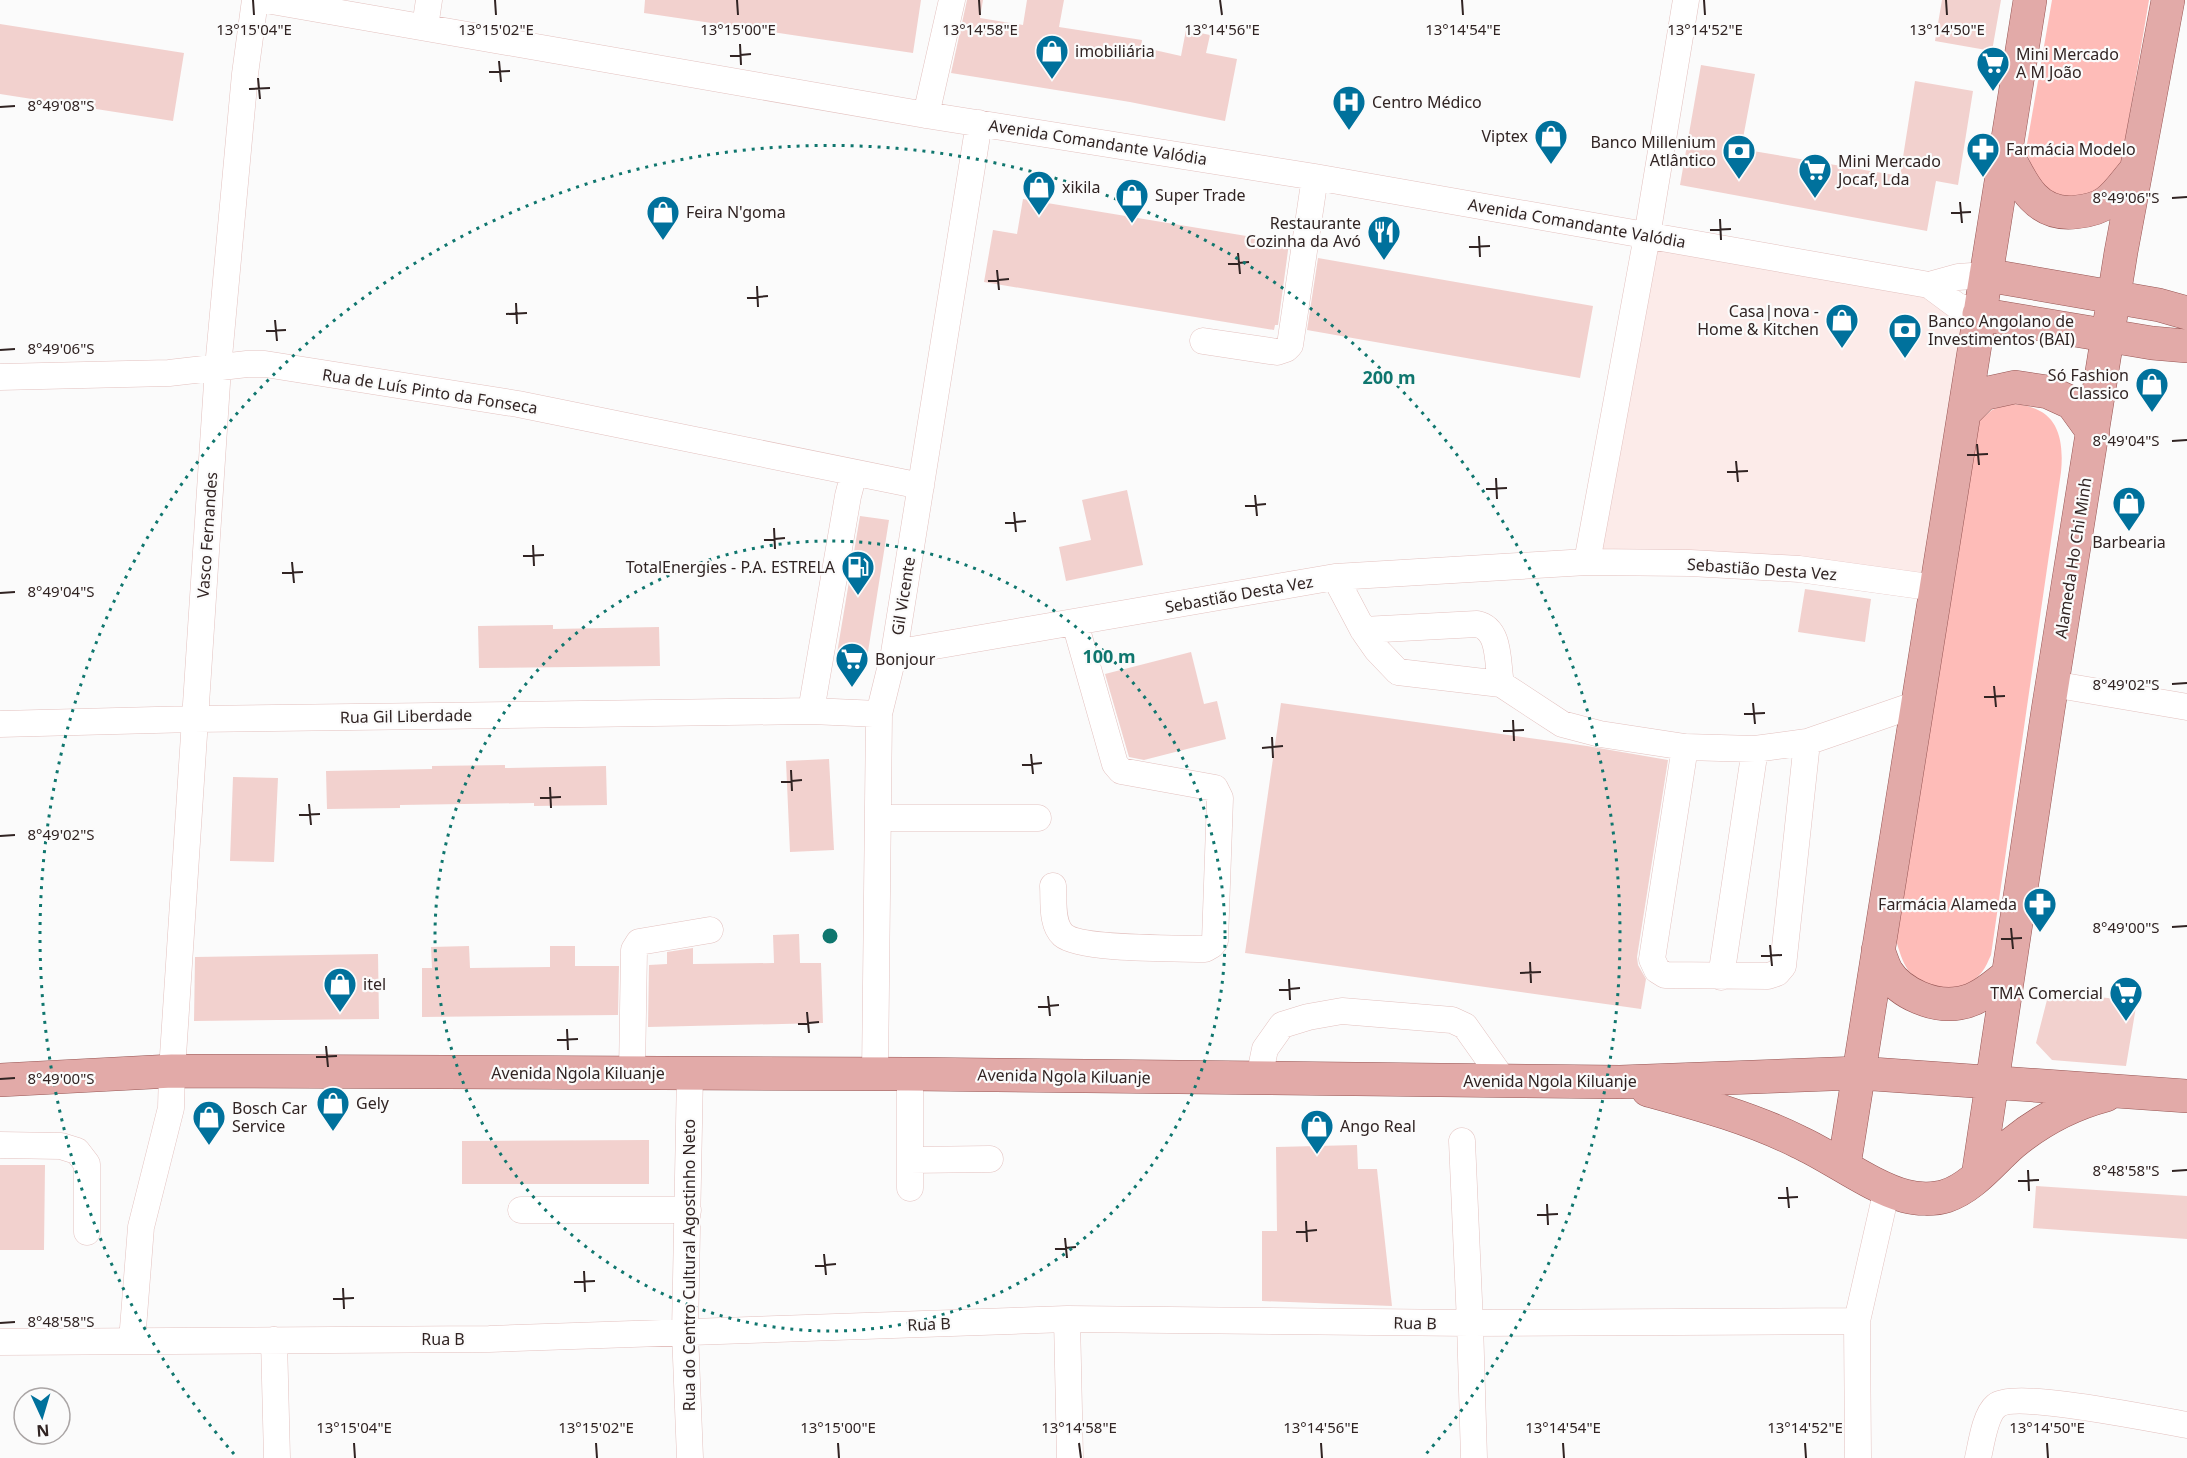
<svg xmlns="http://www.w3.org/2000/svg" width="2187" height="1458" viewBox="0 0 2187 1458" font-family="'Noto Sans',sans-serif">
	<rect width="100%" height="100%" fill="#fbfbfb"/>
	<path fill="#fcebe9" d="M1647,236L1929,285L1979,314L1936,588L1587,562Z"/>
	<path fill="#febcb8" d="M2052,0H2149L2121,166C2118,171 2116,179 2112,183C2092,201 2057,204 2039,181C2032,172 2030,161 2026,150Z
		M2007,404C2053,404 2065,430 2061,472L1991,955C1988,961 1986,967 1982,972C1964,995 1926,993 1908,970C1902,961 1899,950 1896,940L1979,421L1992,410Z"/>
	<path fill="#f2d1ce" d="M645,0H921L913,53L644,13Z
		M967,0H983L980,18L1023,25L1027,0H1064L1059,27L1142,40L1141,47L1181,56L1186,30L1210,35L1206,53L1237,59L1225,121L1130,102L951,73Z
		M1942,0H2001L1992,51L1935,41Z
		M0,24L184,53L173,121L0,94Z
		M1701,65L1755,74L1741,149L1900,176L1915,81L1973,91L1958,185L1936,181L1927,231L1680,185Z
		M1023,199L1289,243L1278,325H1275L1274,330L984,282L993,230L1017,234Z
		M1318,258L1593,306L1580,378L1307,330Z
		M1127,490L1143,565L1066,581L1059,547L1091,540L1082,500Z
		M860,516L889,520L867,658L837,653Z
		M1805,589L1871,599L1865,642L1798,632Z
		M553,625V629L659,627L660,666L479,668L478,626Z
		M1191,652L1204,704L1217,701L1226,739L1144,760L1129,757L1105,674Z
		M1281,703L1587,746L1668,760L1637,957L1638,965L1646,979L1641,1009L1245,953Z
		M829,759L834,850L790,852L786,761Z
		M505,765V768L606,766L607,805L534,806V803L400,805V808L327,809L326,771L432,769V766Z
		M233,777L278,778L274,862L230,861Z
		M799,934L800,963H821L823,1023L648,1027L649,965L667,964V952L693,948V964L774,963L773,935Z
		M469,946L470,968L550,967V946H575V966H619L618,1015L422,1017V968H432L431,947Z
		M378,954L379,1019L194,1021L195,957Z
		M2049,992L2137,1001L2126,1066L2052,1060L2036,1043Z
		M649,1140V1184H462V1141Z
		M1357,1145L1358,1169H1377L1392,1306L1262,1301V1231H1277L1276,1147Z
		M0,1165H45L44,1250H0Z
		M2036,1186L2187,1196V1239L2033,1228Z"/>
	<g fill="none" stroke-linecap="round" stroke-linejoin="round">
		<defs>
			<path id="minor" d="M266,0L926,115L1315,177L1929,285L1958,277L1986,275
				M425,27L429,0
				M926,115L952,0
				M1929,285L1956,305L1979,314
				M1203,341L1277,352L1286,349L1290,345L1315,177
				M0,377L169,373L247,364H265L518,404L921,486
				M1587,562L1647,236L1686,0
				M1335,577L1363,630L1377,650L1398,672L1501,684L1562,724L1600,734L1685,747L1755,749L1807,742L1917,704
				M1363,630L1477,624C1501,629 1497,663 1501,684
				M894,653L1335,577L1587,562L1690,563L1799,569L1936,588
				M2052,684L2187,707
				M811,711L848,496L854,473
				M0,724L194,719L811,711L879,714
				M1685,747L1652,959L1657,970L1665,975L1768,976L1777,973L1783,966L1807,742
				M878,818H1038
				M1053,886C1054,901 1051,924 1063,935C1080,950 1179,948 1205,949L1212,945L1215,941L1220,798L1215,788L1121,771L1115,764L1075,623
				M1721,977L1755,749
				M632,1073L634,950L639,942L710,930
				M875,1074L879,714L894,653L979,123
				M910,1074V1188
				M1259,1078L1265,1049L1282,1025L1308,1017L1342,1011L1452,1020L1465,1026L1504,1081
				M1462,1141L1470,1323L1474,1458
				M0,1145L61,1146L77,1151L87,1164V1232
				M910,1160L990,1159
				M521,1210H688
				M1067,1319L1070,1458
				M274,1340L277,1458
				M132,1341L141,1227L171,1108L172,1071L218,368L245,74L255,0
				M0,1342L489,1339L1067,1319L1470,1323L1857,1321
				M690,1458L685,1332L690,1073
				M1858,1458L1857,1321L1887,1189
				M1978,1458C1981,1445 1985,1415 1996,1406C2015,1390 2156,1420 2187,1425"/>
			<path id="major" d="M2006,151C2021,182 2035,217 2076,212C2086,211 2099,208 2107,202C2118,194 2126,181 2135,171
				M1986,275L2159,305L2187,313
				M1979,314L2152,343L2187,346
				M1965,412L1983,394L2015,387L2048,392L2072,403L2093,432
				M1878,950C1881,957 1883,965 1887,972C1901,994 1935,1008 1960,1003C1979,1000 1994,986 2008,975
				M0,1080L172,1071L910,1074L1620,1082L1858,1073L2187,1096
				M1648,1090C1699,1104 1751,1118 1799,1142C1832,1157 1871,1187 1905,1196C1916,1199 1934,1200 1946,1196C1973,1187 1992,1161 2013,1143C2041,1120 2072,1104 2106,1095
				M1844,1166L2030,0
				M1978,1176L2048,710L2121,252L2168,0"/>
		</defs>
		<use href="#minor" stroke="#e3c1bf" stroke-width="27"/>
		<use href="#major" stroke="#975654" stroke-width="34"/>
		<use href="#minor" stroke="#fff" stroke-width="26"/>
		<use href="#major" stroke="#e2aaa8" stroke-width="33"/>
	</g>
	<path fill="none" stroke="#312423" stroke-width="2" d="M253,0L254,15M495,0L496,15M737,0L738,15M979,0L980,15M1220,0L1222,15M1462,0L1463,15M1704,0L1705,15M1946,0L1947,15M740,44L741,65M730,56L751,54M499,61L501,82M489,72L510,71M258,78L260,99M249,89L270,88M0,107L15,106M2172,198L2187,197M1960,202L1962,223M1951,213L1971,212M1720,219L1721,240M1710,230L1731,229M1479,236L1480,257M1469,247L1490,246M1238,253L1240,274M1228,264L1249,262M997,270L999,290M988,281L1009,279M757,286L758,307M747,298L768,296M516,303L517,324M506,314L527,313M275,320L277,341M266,331L286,330M0,350L15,349M2172,441L2187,440M1977,444L1979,465M1967,455L1988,454M1736,461L1738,482M1727,472L1748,471M1496,478L1497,499M1486,489L1507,488M1255,495L1257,516M1245,506L1266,504M1014,512L1016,532M1005,523L1026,521M774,528L775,549M764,540L785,538M533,545L534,566M523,556L544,555M292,562L294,583M282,573L303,572M0,593L15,592M2172,684L2187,683M1994,686L1996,707M1984,697L2005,696M1753,703L1755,724M1744,714L1765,713M1513,720L1514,741M1503,731L1524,730M1272,737L1273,758M1262,748L1283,746M1031,754L1033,774M1022,765L1042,763M791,770L792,791M781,782L802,780M550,787L551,808M540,798L561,797M309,804L311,825M299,815L320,814M0,836L15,835M2172,927L2187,926M2011,928L2013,949M2001,939L2022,938M1770,945L1772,966M1761,956L1782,955M1530,962L1531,983M1520,973L1541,972M1289,979L1290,1000M1279,990L1300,988M1048,996L1050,1016M1038,1007L1059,1005M807,1012L809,1033M798,1024L819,1022M567,1029L568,1050M557,1040L578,1039M326,1046L328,1067M316,1057L337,1056M0,1079L15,1078M2028,1170L2029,1191M2172,1171L2187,1170M2018,1181L2039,1180M1787,1187L1789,1208M1778,1198L1798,1197M1547,1204L1548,1225M1537,1215L1558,1214M1306,1221L1307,1242M1296,1232L1317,1230M1065,1238L1067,1258M1055,1249L1076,1247M824,1254L826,1275M815,1266L836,1264M584,1271L585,1292M574,1282L595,1281M343,1288L344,1309M333,1299L354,1298M0,1323L15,1322M354,1443L355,1458M596,1443L597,1458M838,1443L839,1458M1079,1443L1081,1458M1321,1443L1322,1458M1563,1443L1564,1458M1805,1443L1806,1458M2047,1443L2048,1458"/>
	<g fill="none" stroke="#0f766e" stroke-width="3" stroke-dasharray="3 6">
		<circle cx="830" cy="936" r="395"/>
		<path d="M234 1454A790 790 0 1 1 1426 1454"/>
	</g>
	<defs>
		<symbol id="shop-pin" viewBox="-11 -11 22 30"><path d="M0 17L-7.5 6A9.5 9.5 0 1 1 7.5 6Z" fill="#00719c" stroke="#fbfbfb"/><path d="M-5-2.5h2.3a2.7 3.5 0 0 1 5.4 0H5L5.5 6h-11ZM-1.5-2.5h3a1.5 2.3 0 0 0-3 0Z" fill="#fff"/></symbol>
		<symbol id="supermarket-pin" viewBox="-11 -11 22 30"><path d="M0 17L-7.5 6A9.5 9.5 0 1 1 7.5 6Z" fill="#00719c" stroke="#fbfbfb"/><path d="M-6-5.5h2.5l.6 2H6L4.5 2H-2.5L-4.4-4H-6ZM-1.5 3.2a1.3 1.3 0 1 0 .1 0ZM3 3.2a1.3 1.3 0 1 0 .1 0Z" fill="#fff"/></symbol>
		<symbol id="hospital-pin" viewBox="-11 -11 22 30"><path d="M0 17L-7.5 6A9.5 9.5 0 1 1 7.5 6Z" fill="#00719c" stroke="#fbfbfb"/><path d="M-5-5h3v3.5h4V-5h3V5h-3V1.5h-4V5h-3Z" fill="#fff"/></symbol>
		<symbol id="pharmacy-pin" viewBox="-11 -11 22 30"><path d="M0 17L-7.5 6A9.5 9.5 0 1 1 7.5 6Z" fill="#00719c" stroke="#fbfbfb"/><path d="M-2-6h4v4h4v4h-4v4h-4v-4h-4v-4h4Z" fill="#fff"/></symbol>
		<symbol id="bank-pin" viewBox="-11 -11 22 30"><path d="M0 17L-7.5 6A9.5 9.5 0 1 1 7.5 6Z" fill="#00719c" stroke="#fbfbfb"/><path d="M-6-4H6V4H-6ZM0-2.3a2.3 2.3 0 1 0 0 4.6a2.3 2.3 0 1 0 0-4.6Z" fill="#fff"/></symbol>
		<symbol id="restaurant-pin" viewBox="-11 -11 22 30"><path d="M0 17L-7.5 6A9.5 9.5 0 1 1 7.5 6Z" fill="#00719c" stroke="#fbfbfb"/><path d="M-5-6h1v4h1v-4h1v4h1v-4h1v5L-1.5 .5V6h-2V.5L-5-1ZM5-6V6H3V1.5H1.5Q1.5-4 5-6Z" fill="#fff"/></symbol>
		<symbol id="fuel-pin" viewBox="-11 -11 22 30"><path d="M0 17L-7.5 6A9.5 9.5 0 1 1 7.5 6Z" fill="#00719c" stroke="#fbfbfb"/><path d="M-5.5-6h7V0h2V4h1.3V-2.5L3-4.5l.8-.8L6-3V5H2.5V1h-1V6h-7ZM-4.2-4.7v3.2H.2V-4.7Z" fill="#fff"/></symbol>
	</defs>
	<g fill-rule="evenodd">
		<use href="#shop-pin" x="1033" y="32" width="38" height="52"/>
		<use href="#supermarket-pin" x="1974" y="44" width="38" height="52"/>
		<use href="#hospital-pin" x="1330" y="83" width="38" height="52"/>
		<use href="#shop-pin" x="1532" y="117" width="38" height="52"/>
		<use href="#pharmacy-pin" x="1964" y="130" width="38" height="52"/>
		<use href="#bank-pin" x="1720" y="132" width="38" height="52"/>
		<use href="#supermarket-pin" x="1796" y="151" width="38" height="52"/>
		<use href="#shop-pin" x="1020" y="168" width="38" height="52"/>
		<use href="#shop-pin" x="1113" y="176" width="38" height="52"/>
		<use href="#shop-pin" x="644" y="193" width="38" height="52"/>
		<use href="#restaurant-pin" x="1365" y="213" width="38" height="52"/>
		<use href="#shop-pin" x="1823" y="301" width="38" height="52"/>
		<use href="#bank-pin" x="1886" y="311" width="38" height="52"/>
		<use href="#shop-pin" x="2133" y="365" width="38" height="52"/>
		<use href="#shop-pin" x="2110" y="484" width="38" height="52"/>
		<use href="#fuel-pin" x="839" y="548" width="38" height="52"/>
		<use href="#supermarket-pin" x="833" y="640" width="38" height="52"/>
		<use href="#pharmacy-pin" x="2021" y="885" width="38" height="52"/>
		<use href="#shop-pin" x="321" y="965" width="38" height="52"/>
		<use href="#supermarket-pin" x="2107" y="974" width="38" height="52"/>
		<use href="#shop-pin" x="314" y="1084" width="38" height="52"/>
		<use href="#shop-pin" x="190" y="1098" width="38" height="52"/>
		<use href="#shop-pin" x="1298" y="1107" width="38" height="52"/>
	</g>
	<g text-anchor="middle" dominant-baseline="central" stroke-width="4.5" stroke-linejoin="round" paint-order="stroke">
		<g font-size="16" fill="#312423" stroke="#fbfbfb" text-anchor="start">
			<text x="1075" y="51">imobiliária</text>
			<text x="2016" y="54">Mini Mercado<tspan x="2016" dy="18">A M João</tspan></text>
			<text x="1372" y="102">Centro Médico</text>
			<text x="1528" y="136" text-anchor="end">Viptex</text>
			<text x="1716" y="142" text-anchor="end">Banco Millenium<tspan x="1716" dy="18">Atlântico</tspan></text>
			<text x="2006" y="149">Farmácia Modelo</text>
			<text x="1838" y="161">Mini Mercado<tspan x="1838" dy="18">Jocaf, Lda</tspan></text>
			<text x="1062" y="187">xikila</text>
			<text x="1155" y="195">Super Trade</text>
			<text x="686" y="212">Feira N'goma</text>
			<text x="1361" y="223" text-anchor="end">Restaurante<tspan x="1361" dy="18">Cozinha da Avó</tspan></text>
			<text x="1819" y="311" text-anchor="end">Casa|nova -<tspan x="1819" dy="18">Home &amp; Kitchen</tspan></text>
			<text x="1928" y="321">Banco Angolano de<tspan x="1928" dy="18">Investimentos (BAI)</tspan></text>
			<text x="2129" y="375" text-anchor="end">Só Fashion<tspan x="2129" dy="18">Classico</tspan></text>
			<text x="2129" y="542" text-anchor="middle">Barbearia</text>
			<text x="835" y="567" text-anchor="end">TotalEnergies - P.A. ESTRELA</text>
			<text x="875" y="659">Bonjour</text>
			<text x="2017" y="904" text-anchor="end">Farmácia Alameda</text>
			<text x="363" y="984">itel</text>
			<text x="2103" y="993" text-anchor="end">TMA Comercial</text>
			<text x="356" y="1103">Gely</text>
			<text x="232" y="1108">Bosch Car<tspan x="232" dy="18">Service</tspan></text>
			<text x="1340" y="1126">Ango Real</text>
		</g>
		<g font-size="16" fill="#312423" stroke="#fbfbfb">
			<text transform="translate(1098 142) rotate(9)">Avenida Comandante Valódia</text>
			<text transform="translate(1577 223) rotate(10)">Avenida Comandante Valódia</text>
			<text transform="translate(430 391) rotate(9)">Rua de Luís Pinto da Fonseca</text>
			<text transform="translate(207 535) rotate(-86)">Vasco Fernandes</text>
			<text transform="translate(2073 558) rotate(-81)">Alameda Ho Chi Minh</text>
			<text transform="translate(1762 569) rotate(4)">Sebastião Desta Vez</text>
			<text transform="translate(1239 594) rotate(-10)">Sebastião Desta Vez</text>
			<text transform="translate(903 596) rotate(-81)">Gil Vicente</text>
			<text transform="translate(406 716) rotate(-1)">Rua Gil Liberdade</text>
			<text x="578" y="1073">Avenida Ngola Kiluanje</text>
			<text transform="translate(1064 1076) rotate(1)">Avenida Ngola Kiluanje</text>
			<text x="1550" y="1081">Avenida Ngola Kiluanje</text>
			<text transform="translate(689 1265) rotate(-90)">Rua do Centro Cultural Agostinho Neto</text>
			<text transform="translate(1415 1323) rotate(1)">Rua B</text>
			<text transform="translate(929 1324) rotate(-2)">Rua B</text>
			<text x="443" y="1339">Rua B</text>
		</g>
	</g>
	<g font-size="15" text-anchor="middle" fill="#312423" stroke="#fbfbfb" stroke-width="4.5" stroke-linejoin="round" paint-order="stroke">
		<text x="254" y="35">13°15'04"E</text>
		<text x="496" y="35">13°15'02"E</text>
		<text x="738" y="35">13°15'00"E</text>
		<text x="980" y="35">13°14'58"E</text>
		<text x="1222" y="35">13°14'56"E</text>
		<text x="1463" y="35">13°14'54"E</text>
		<text x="1705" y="35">13°14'52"E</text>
		<text x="1947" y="35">13°14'50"E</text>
		<text x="61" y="111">8°49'08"S</text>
		<text x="2126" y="203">8°49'06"S</text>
		<text x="61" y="354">8°49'06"S</text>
		<text x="2126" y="446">8°49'04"S</text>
		<text x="61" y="597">8°49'04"S</text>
		<text x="2126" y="690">8°49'02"S</text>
		<text x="61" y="840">8°49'02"S</text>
		<text x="2126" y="933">8°49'00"S</text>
		<text x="61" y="1084">8°49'00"S</text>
		<text x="2126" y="1176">8°48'58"S</text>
		<text x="61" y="1327">8°48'58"S</text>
		<text x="354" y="1433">13°15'04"E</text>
		<text x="596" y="1433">13°15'02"E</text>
		<text x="838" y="1433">13°15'00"E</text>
		<text x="1079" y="1433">13°14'58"E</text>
		<text x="1321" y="1433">13°14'56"E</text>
		<text x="1563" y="1433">13°14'54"E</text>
		<text x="1805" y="1433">13°14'52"E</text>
		<text x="2047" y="1433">13°14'50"E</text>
	</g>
	<circle cx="830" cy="936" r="9" fill="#0f766e" stroke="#fbfbfb" stroke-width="3"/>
	<g font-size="18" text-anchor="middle" font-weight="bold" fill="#0f766e" stroke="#fbfbfb" stroke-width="4.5" stroke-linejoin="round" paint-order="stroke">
		<text x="1389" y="384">200 m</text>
		<text x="1109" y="663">100 m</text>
	</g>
	<g transform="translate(42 1416) rotate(176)"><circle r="28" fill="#fbfbfb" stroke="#aaa5a5" stroke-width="1.5"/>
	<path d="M0-4.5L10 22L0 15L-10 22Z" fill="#00719c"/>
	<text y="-9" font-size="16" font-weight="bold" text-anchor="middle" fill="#312423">N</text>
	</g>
</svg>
